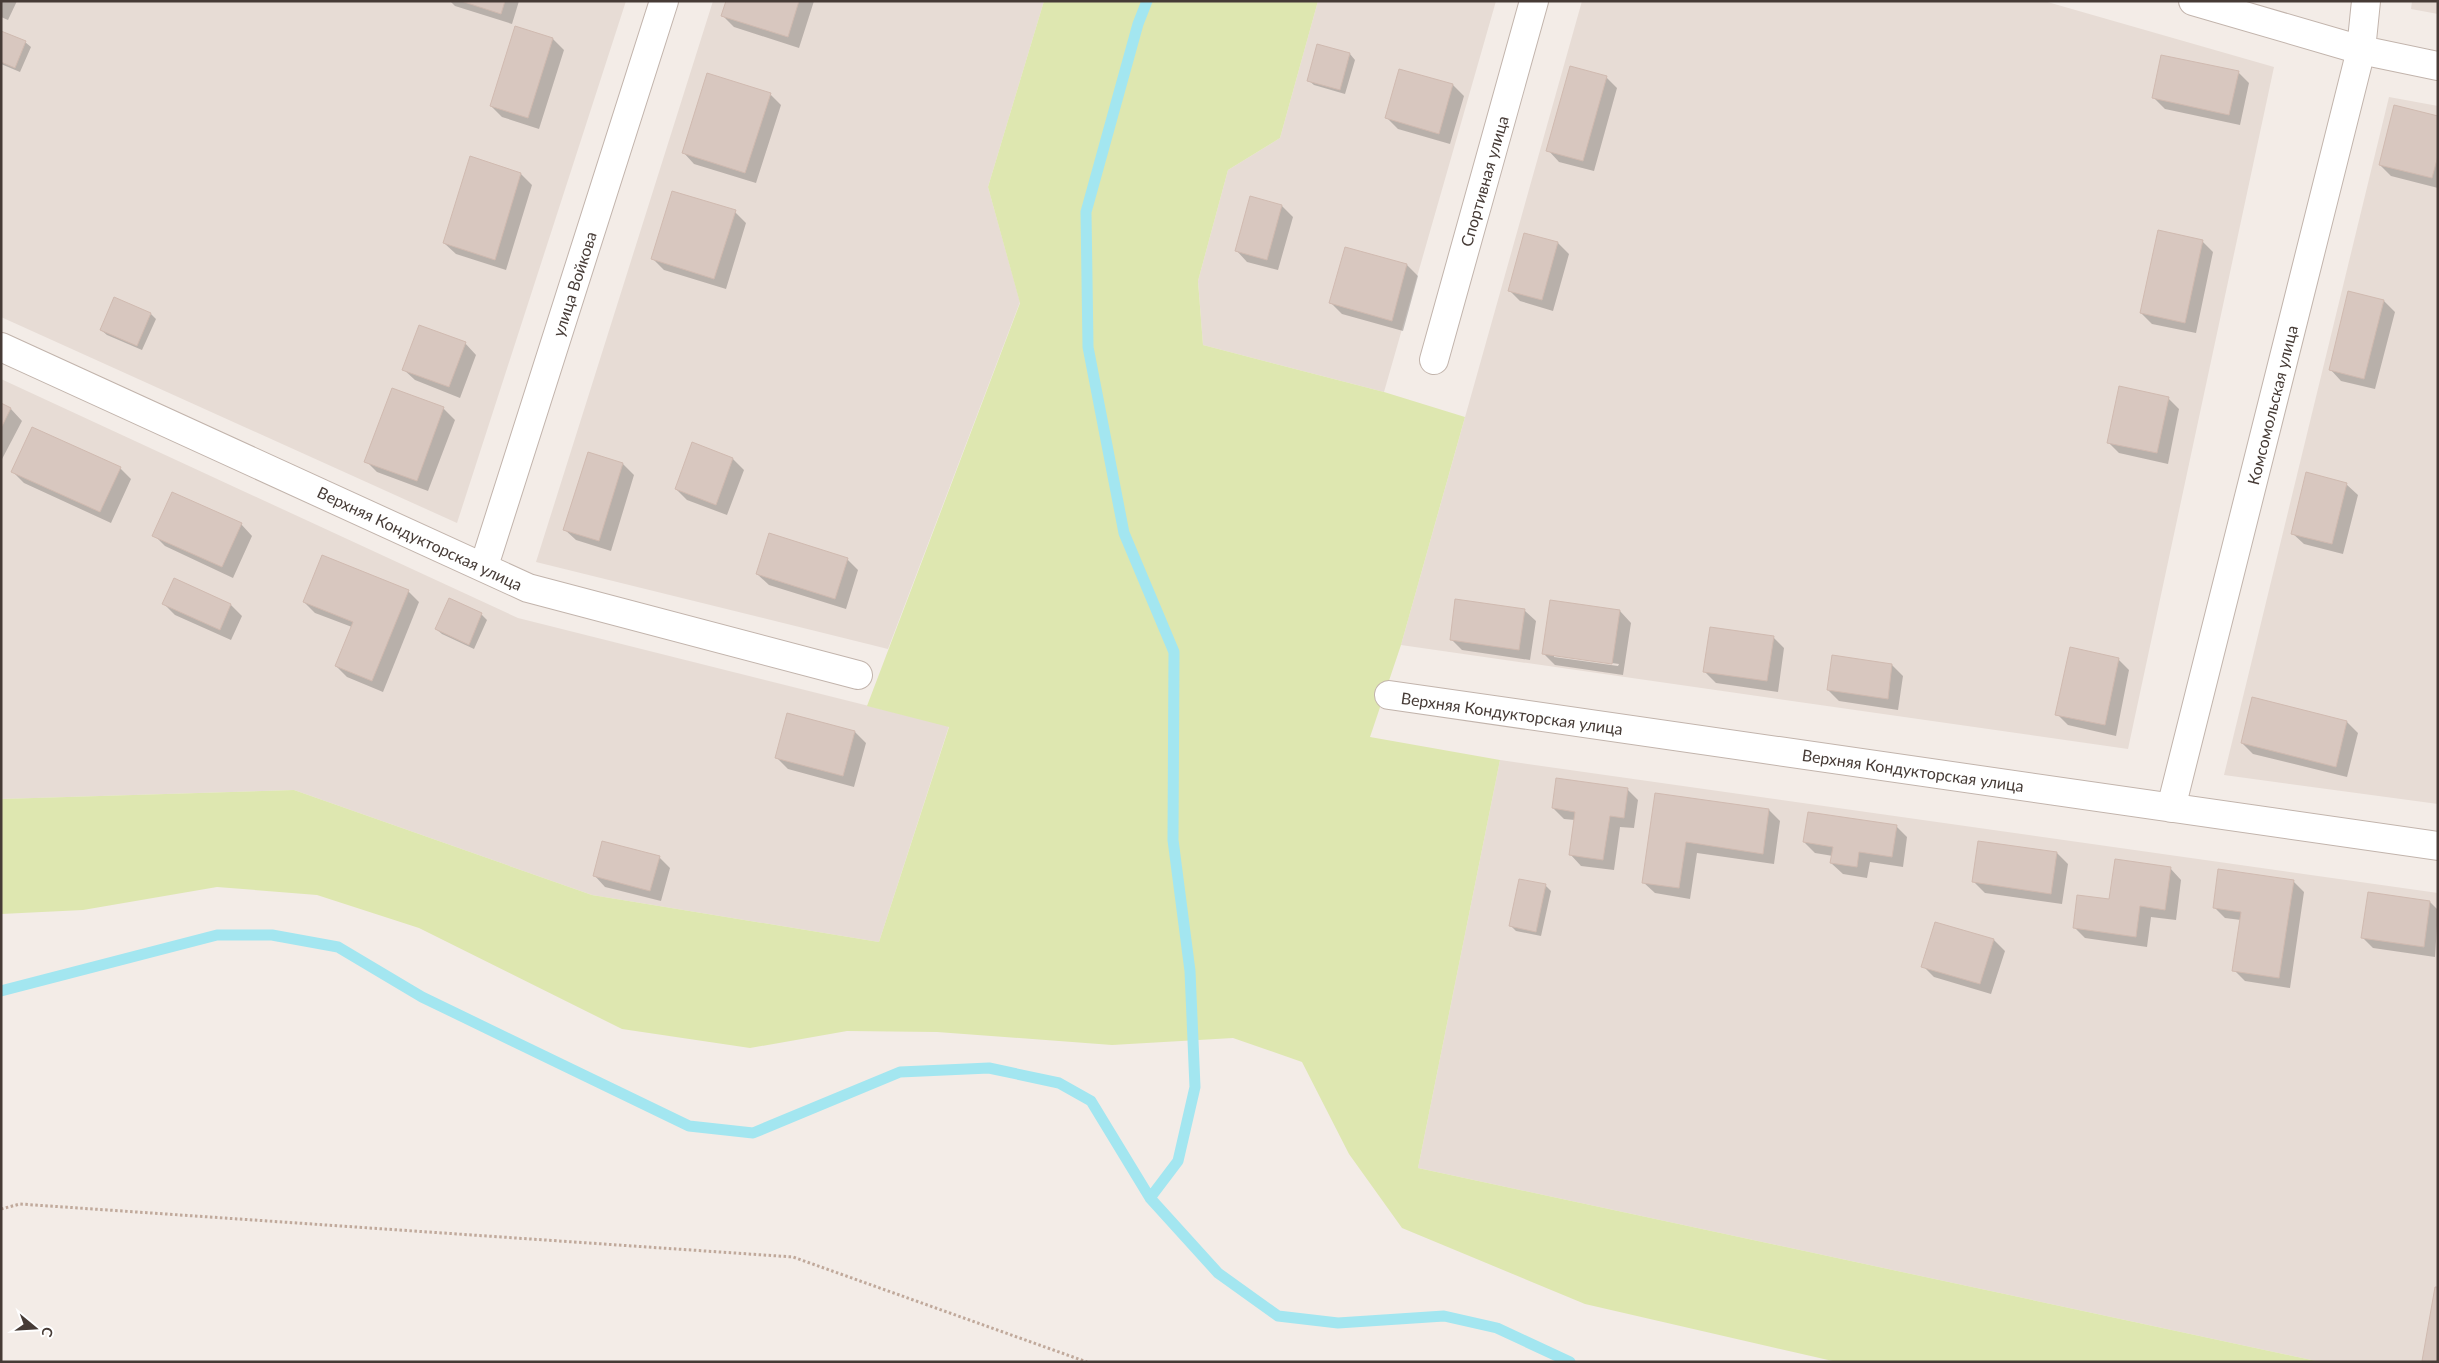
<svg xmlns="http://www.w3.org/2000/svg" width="2439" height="1363" viewBox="0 0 2439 1363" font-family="Lato,sans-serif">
	<rect width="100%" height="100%" fill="#f3ece7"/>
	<path fill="#e7dcd5" d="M1,1H626L457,523L1,317Z
		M713,1H1044L988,187L1020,302L888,649L536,562Z
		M1318,1H1496L1384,392L1203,345L1198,281L1228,170L1280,138Z
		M1582,1H2044L2274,67L2128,749L1401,645Z
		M2412,1H2438V14L2411,9Z
		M2389,97L2438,106V804L2224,775Z
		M1,379L518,618L949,726L879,942L592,895L294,790L1,799Z
		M1500,760L2438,893V1362H2321L1418,1168Z"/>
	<path fill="#dee7b0" d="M1044,1H1318L1280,138L1228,170L1198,281L1203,345L1384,392L1465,417L1401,645L1370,737L1500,760L1418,1168L2321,1362H1837L1585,1304L1402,1228L1349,1154L1302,1062L1233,1038L1112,1045L937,1032L847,1031L750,1048L622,1029L419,928L317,895L217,887L83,910L1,914V799L294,790L592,895L879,942L949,727L867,706L1020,303L988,187Z"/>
	<path fill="#0003" fill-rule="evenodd" d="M1,1H17L8,20L1,17Z
		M450,1H519L512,24L455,6Z
		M727,1H814L799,48L734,27L723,16Z
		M516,28L553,39L564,50L539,129L502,117L491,106Z
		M1,32L25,42L31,47L20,72L1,64Z
		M1318,45L1350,54L1355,60L1345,94L1314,85L1308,80Z
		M1400,70L1453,85L1464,96L1450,144L1398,129L1387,118Z
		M2238,72L2249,83L2240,125L2165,109L2154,98Z
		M1606,77L1617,88L1594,171L1559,162L1548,150Z
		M770,94L781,105L756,183L694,164L683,152Z
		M2438,117V188L2391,176L2380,165Z
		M471,158L521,174L532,185L506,270L456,254L444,243Z
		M1282,206L1293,217L1278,270L1247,262L1236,250Z
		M735,212L746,223L726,289L664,270L652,258Z
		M2202,241L2213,252L2196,333L2152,324L2141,313Z
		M1558,243L1569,254L1553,311L1520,301L1509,290Z
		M1346,248L1407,265L1418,276L1403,331L1342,314L1331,303Z
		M2384,301L2395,312L2375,389L2341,381L2330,369Z
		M151,314L156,319L142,350L107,335L101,330Z
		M465,343L476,355L460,398L415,380L403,369Z
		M393,389L444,409L455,420L428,491L377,472L366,461Z
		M2168,398L2179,409L2168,464L2119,453L2108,442Z
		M1,405L11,409L22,421L1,461Z
		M588,453L623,464L634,475L611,551L576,540L564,529Z
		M733,459L744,470L727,515L687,500L676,489Z
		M120,468L131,479L111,523L24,483L13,472Z
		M2346,484L2358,495L2343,554L2304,544L2292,533Z
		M241,524L252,536L233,578L165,546L154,535Z
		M847,559L858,570L846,609L769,585L757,574Z
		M175,579L231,605L242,616L231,640L175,615L164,604Z
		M408,591L419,602L383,692L347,677L336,666L352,627L315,613L304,602Z
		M450,600L482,615L487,620L474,649L442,634L436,629Z
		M1524,610L1536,621L1530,660L1462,650L1451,639Z
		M1620,611L1631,623L1623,675L1555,665L1544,654ZM1554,655L1619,664L1618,666L1554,657Z
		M1773,637L1784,648L1778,692L1716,683L1705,672Z
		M2118,659L2129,670L2116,736L2068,725L2057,714Z
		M1892,665L1903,676L1898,710L1839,701L1828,690Z
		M788,715L855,732L866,743L854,787L788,769L777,758Z
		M2347,722L2358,733L2347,777L2253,754L2242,743Z
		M1627,789L1638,800L1634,828L1620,827L1614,870L1581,866L1570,854L1575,820L1564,819L1553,808Z
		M1656,794L1769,810L1780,821L1774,864L1697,853L1690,899L1655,893L1643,882Z
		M1896,826L1907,837L1903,867L1870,862L1867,878L1843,874L1831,863L1833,856L1815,853L1804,842Z
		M2057,853L2068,864L2062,904L1985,893L1974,882Z
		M659,857L670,868L661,901L605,887L594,875Z
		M2170,868L2181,880L2176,920L2151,917L2147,947L2085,938L2074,927L2110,901Z
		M2293,881L2304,892L2290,988L2245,981L2234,970L2241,920L2225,918L2214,907Z
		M1545,885L1551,891L1541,936L1516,931L1511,926Z
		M2430,902L2438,910L2435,957L2373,948L2362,937Z
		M1994,940L2005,951L1991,994L1934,977L1923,966Z"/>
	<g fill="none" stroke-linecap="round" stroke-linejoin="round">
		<path stroke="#a3e6f0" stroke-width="11" d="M1147,1L1138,24L1086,212L1088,347L1124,533L1174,652L1173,840L1190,971L1195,1087L1178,1161L1150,1198
			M1,991L217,935H272L338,947L422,997L689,1126L753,1133L900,1072L989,1068L1059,1083L1091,1101L1150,1198L1218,1273L1278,1316L1338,1323L1444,1316L1497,1328L1570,1362"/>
	</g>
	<path fill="#d8c7bf" stroke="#d0bab0" d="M461,1H505L501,14Z
		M726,1H799L788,37L721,16Z
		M515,26L553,38L528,118L490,106Z
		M1,31L26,41L15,68L1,62Z
		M1317,44L1350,53L1340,90L1307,81Z
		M2161,55L2239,71L2229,115L2152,98Z
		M1570,66L1607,76L1583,161L1546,151Z
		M1399,69L1453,84L1439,134L1385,118Z
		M707,73L771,93L745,173L682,153Z
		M2394,105L2438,116V156L2432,178L2379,165Z
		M470,156L521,173L495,260L443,243Z
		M672,191L736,210L714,279L651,259Z
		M1250,196L1282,205L1267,260L1235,251Z
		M2158,230L2203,240L2185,323L2140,313Z
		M1524,233L1558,242L1542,300L1508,291Z
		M1345,247L1407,264L1392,321L1329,303Z
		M2348,291L2384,300L2364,379L2329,370Z
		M114,297L151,313L137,346L100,330Z
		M419,325L466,342L449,387L402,370Z
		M2119,386L2169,397L2157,453L2107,443Z
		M392,388L444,407L417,481L364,462Z
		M1,403L11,408L1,428Z
		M32,427L121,467L100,512L11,472Z
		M692,442L733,458L716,505L675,489Z
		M588,452L623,463L599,541L563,530Z
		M2306,472L2347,483L2332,544L2291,534Z
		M172,492L242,523L222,567L152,536Z
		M769,533L848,558L835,599L756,574Z
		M322,555L409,590L372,681L335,666L353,622L303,602Z
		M174,578L231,604L220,630L162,604Z
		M449,598L482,613L469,645L435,629Z
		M1455,599L1525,609L1519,650L1450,640Z
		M1550,600L1620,610L1612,664L1542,654Z
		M1710,627L1774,636L1767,681L1703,672Z
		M2070,647L2119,658L2105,725L2055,715Z
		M1832,655L1892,664L1888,699L1827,690Z
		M2252,697L2347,721L2336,767L2241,743Z
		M787,713L855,731L843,776L775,758Z
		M1556,778L1628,788L1624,818L1610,816L1603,860L1569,855L1575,812L1552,808Z
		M1655,793L1769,809L1763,854L1686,842L1679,888L1642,883Z
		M1808,812L1897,825L1892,857L1859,852L1857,867L1830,863L1833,847L1803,842Z
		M602,841L660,856L650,891L593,876Z
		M1978,841L2057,852L2051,894L1972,882Z
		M2115,859L2171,867L2165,910L2140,906L2136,937L2073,928L2077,895L2109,899Z
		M2218,869L2294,880L2279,978L2232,971L2241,912L2213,908Z
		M1519,879L1546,884L1536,932L1509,926Z
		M2368,892L2430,901L2424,947L2361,938Z
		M1935,922L1994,939L1980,984L1921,967Z
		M2435,1287H2438V1362H2428L2422,1361Z"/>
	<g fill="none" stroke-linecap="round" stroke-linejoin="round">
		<defs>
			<path id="minor" d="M2193,1L2361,50L2438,66
				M1,347L528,588L858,675
				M1434,360L1534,1
				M484,566L664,1
				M1389,695L2438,846
				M2171,808L2361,50L2366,1"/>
		</defs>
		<use href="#minor" stroke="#c2b4ac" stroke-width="30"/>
		<path stroke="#c0a99b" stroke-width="3" stroke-dasharray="2.5 2.5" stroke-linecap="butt" d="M1,1209L20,1204L793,1257L1087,1362"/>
		<use href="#minor" stroke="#fff" stroke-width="28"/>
	</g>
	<g text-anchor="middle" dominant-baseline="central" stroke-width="5" stroke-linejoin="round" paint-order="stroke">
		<g font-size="16" fill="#463b36" stroke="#fff">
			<text transform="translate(1484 181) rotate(-74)">Спортивная улица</text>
			<text transform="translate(574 284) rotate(-72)">улица Войкова</text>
			<text transform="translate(2272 405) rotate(-76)">Комсомольская улица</text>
			<text transform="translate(420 538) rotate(25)">Верхняя Кондукторская улица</text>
			<text transform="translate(1512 713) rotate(8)">Верхняя Кондукторская улица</text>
			<text transform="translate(1913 770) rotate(8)">Верхняя Кондукторская улица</text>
		</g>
	</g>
	<rect width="2439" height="1363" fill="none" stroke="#463b36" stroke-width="5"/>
	<g transform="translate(35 1328) rotate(108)" stroke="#ffffff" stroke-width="4" paint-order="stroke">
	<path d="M0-4L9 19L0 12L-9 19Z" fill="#463b36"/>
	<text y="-8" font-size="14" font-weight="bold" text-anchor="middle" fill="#463b36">С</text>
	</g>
</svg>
